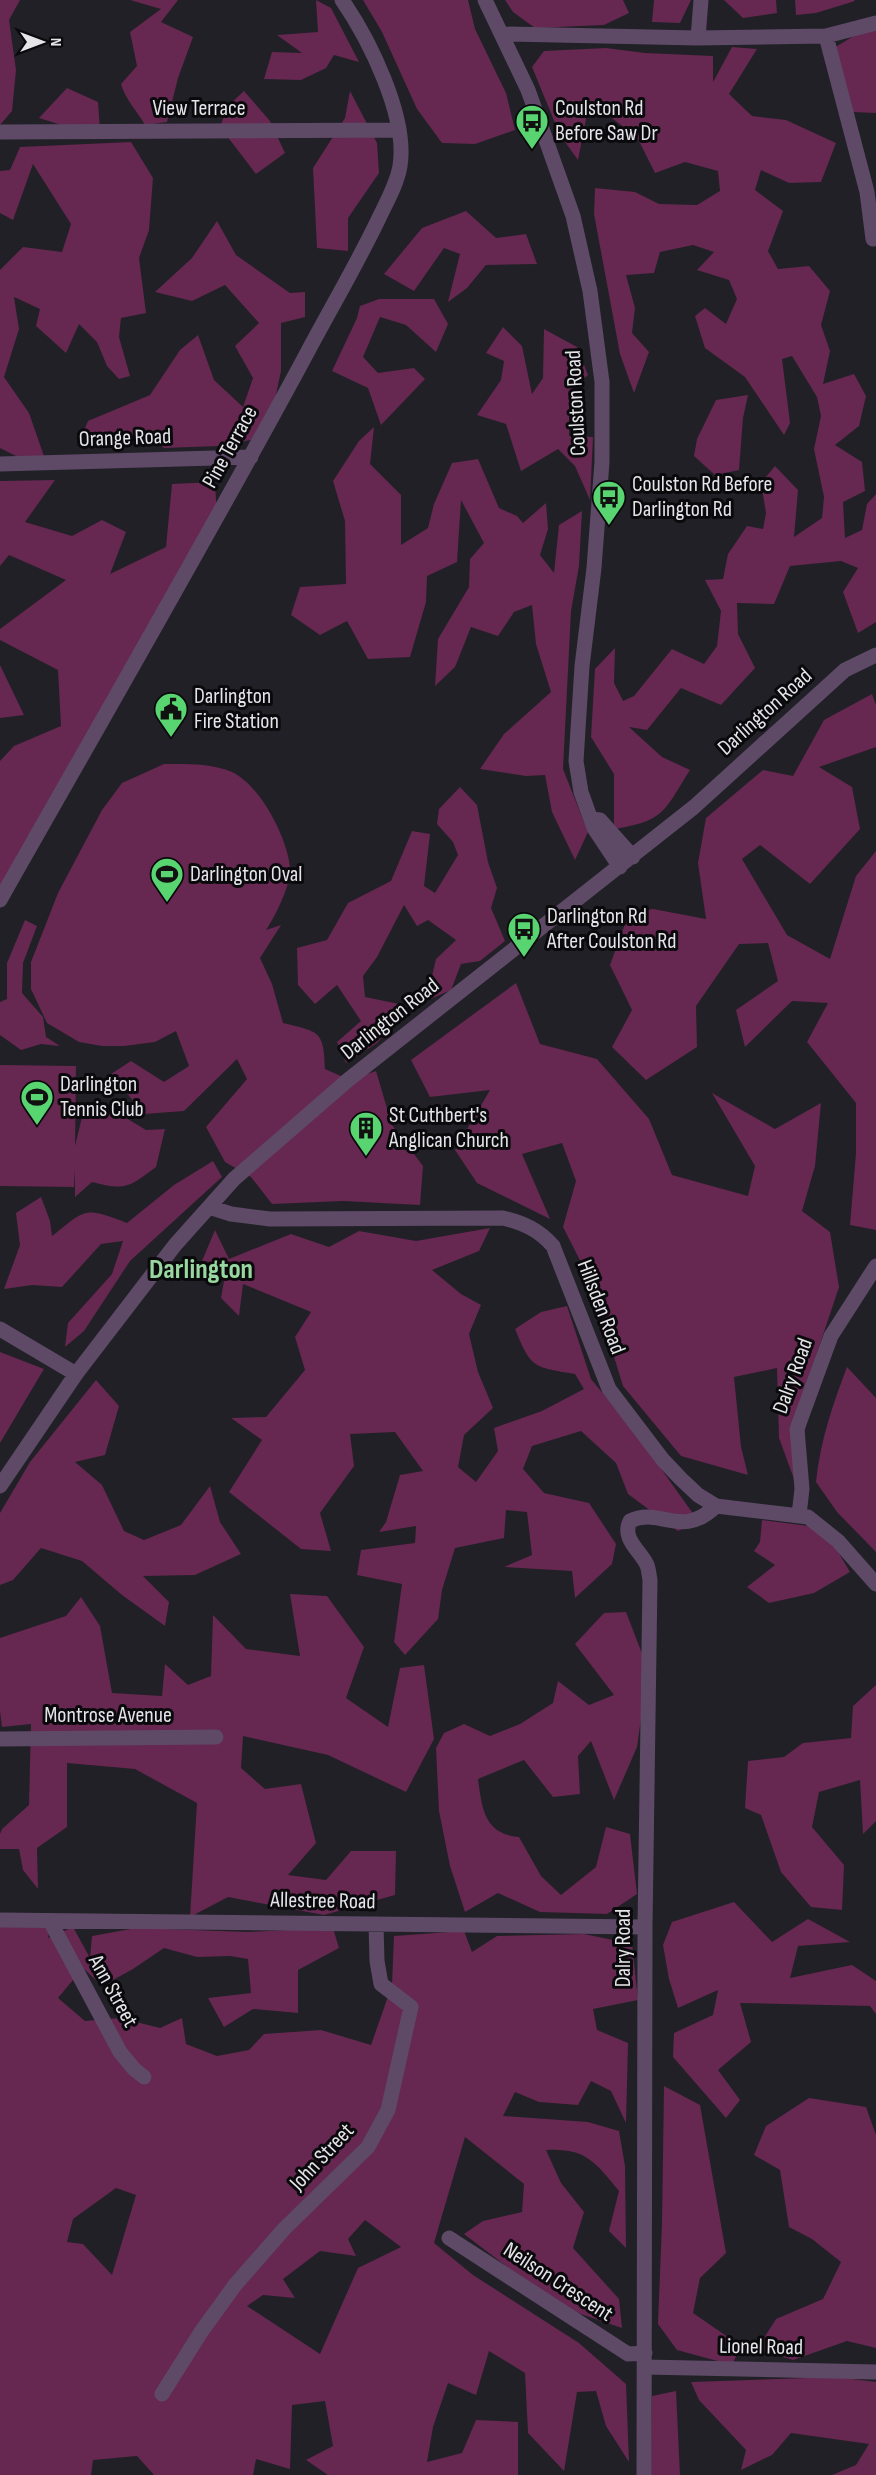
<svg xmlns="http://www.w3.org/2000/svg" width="876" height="2475" viewBox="0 0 876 2475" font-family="'Sofia Sans Condensed',sans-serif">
	<rect width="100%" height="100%" fill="#202026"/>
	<path fill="#662750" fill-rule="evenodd" d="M0,0H20L9,20L16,70L12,111L0,125Z
		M130,0H178L161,22L193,37L178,78L167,122L145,125C137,111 125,99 121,84L137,66L130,32L161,9Z
		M316,0L331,8L359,62L334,55L326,68L301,80L264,79L272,52L302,53L277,35L318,32Z
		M363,0H468L475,29L506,93L515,130L475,144L442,143L417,109L382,32Z
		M505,0H623L629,13L604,25L535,28L513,12Z
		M654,0H691L680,23L652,22Z
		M724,0H776L777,13L743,18Z
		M795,0H854L855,1L816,13L796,15Z
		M876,29V113L852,112L834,48L857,34Z
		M732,47L757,49L729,94L752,116L786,120L836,143L821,182L789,183L761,170L755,190L783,211L768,251L778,269L809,266L830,291L821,325L830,351L823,384L854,374L866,396L859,426L835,445L862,462L865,491L843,502L845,538L862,530L867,504L876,494V622L858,633L843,592L858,568L841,561L790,566L774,604L737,603L738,634L755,668L721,705L681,688L647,730L629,727L662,757L690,770C664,811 665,821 614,829V774L591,737L595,669L615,648L614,683L623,701L634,696L672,649L704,664L717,646L721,611L705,580L723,579L728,554L747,526L763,529L766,513L761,483L775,466L798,490L794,537L822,518L824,497L814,449L821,416L817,397L792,356L782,359L790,423L784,435L745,377L705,348L695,316L705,308L726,324L737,299L729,280L697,270L714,252L693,245L660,252L654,273L626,275L635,308L632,333L649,352L634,393L620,354L594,214L595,188L635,192L659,204L697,205L720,191L718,171L685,162L655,173L637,137L605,113L587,114L578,160L560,135L532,67L544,51L606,48L645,53L713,56V82Z
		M67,88L98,102L100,130L71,128L39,118Z
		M244,91L270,121L285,153L256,174L220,127L228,106Z
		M350,91L377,143L379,173L348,218V251L317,248L313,168L345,118Z
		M131,142L153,178L149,230L139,258L146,313L121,318L119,337L130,376L119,379L107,366L97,342L79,324L66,353L36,326L40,309L14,297L19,329L4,377L29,413L45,459L20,458L0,448V270L23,247L62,252L71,224L33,164L13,220L0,213V171L10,170L20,147Z
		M466,211L496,238L526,234L537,264L486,265L467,288L448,302L460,254L444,248L414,291L384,274L422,228Z
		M217,221L236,255L290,293L305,292V317L281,323V371L267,437L219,446L164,448L152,439L120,446L79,443L88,421L150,395L180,350L198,335L214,380L243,407L253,378L235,346L259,323L225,285L192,301L155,292L192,258Z
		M379,299H434L448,324L436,352L406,325L380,317L363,357L378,373L414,368L425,379L381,425L368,388L332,371L357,318L360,306Z
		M503,327L522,346L532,394L543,378L544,329L577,347L588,375L569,391V436L593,437L590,500L575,466L558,449L521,471L506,424L477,415L501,380L504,361L486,353Z
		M748,395L743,418L739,470L715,475L694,456L697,439L716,400Z
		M374,427L370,464L401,495V545L428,528L434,504L452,463L478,459L499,508L517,516L523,523L546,503L548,529L540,555L554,573L559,525L582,511L579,566L571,611L563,769L588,832L575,860L552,812L545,775L526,776L480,769L504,734L551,692L536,644L532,605L514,612L498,636L471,627L455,667L435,686L438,639L469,587L470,559L484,543L461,500L457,562L427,576L426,602L410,657L368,659L347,621L320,635L291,615L300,587L346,584L345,521L333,481L359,441Z
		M55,480L25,522L72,536L102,520L126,532L110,574L166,547L172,484L215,482L217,517L0,887V761L14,746L61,726L58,670L0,640V629L66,580L9,555L0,566V481Z
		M0,665L24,715L0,718Z
		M872,694L876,705V747L819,767L852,787L860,829L810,884L760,845L742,859L787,935L830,959L856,876L876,851V1230L850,1225L856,1153V1103L807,1042L828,1003L792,1001L745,1047L736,1010L778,981L768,943L739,944L696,1006L697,1047L646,1080L612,1047L632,1010L610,965L629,913L653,909L706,919L698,863L706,818L763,770L793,776L824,720Z
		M164,764C186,764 211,763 232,772C260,785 287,837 290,867C292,883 275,917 266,930L281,925L260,958L272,984L283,1023C319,1032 324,1030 325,1069L350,1080L376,1071L392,1125L423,1166L420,1205L343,1201L272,1204L251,1177L225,1162L206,1127L247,1079L237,1059L184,1111L144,1114L111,1074L131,1061L164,1082L189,1066L176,1031L155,1042L124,1046H102L79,1042L47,1023L31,989V962L58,893L102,810L122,783Z
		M460,787L477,805L488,862L497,888L491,908L505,941L480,961L461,964L451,990L426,1001L436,959L456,940L428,920L417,926L404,905L377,957L363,976L365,997L409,1006L377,1043L346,1063L337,1042L361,1021L337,985L315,1004L298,985L297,948L327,940L348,903L391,881L412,831L430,834L424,886L435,893L458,855L453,842L437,824L439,809Z
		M25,920L37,926L23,963L22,993L43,1017L46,1037L60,1046L41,1044L21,1050L0,1035V1002L7,999V963Z
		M516,983L540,1044L597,1059L649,1119L672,1175L748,1196L755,1166L712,1093L775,1129L821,1103L815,1166L802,1211L830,1232L839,1287L814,1362L808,1416L794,1479L779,1438L777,1368L734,1377L741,1447L748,1475L681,1456L623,1386L591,1282L563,1227L576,1181L562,1143L522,1154L550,1219L477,1183L455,1150L490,1090L430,1097L411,1060Z
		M0,1065L76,1066L75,1146L82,1117L108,1107L146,1130L165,1129L156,1167C129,1187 126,1191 92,1182L75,1197V1168L74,1187L0,1186Z
		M213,1161L222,1177L130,1261L84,1331L65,1347L68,1323L112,1274L123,1241L101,1244L62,1287L32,1285L4,1289L20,1245L16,1213L41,1197L50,1221L52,1236C86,1209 84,1206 127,1223L174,1185Z
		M490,1228L479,1251L432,1270L461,1294L481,1305L469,1334L478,1372L493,1408L464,1435L458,1467L476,1482L498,1451L494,1428L542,1411L584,1389L575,1374C533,1367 531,1368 515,1329L541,1312L567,1306L591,1379L637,1435L699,1522L678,1531L628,1494L616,1463L581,1431L532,1446L523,1469L544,1493L589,1503L616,1544L612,1564L575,1598L572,1571L504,1567L532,1555L527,1512L506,1510L504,1538L455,1548L442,1590L438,1619L405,1655L394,1642L402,1584L357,1575L361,1550L415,1543L416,1526L379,1532L386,1522L400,1475L423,1471L395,1432L350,1434L354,1466L320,1513L331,1551L301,1549L229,1492L262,1440L231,1418L266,1417L305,1370L295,1337L311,1312L243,1284L239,1316L221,1298L227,1264L202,1261L215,1230L229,1259L291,1234L329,1247L359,1231L416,1241Z
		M0,1352L44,1369L0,1443Z
		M847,1367L876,1398V1552L837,1512L816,1482C820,1441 833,1404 847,1367Z
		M96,1380L119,1406L105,1455L75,1462L102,1485L124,1531L144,1540L181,1525L210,1486L220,1522L241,1554L195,1575L143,1576L169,1602L165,1626L122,1595L82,1561L41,1548L13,1580L0,1585V1513L30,1462Z
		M762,1520L824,1528L850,1572L814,1593L769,1603L747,1587L775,1565L754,1551L760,1542Z
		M290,1594L327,1596L364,1647L346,1698L388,1727L400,1668L424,1665L434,1739L406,1792L328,1755L243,1736L241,1768L265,1789L301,1784L316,1843L288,1875L326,1880L351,1851H396L395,1895L324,1915L228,1897L190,1917L197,1803L135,1769L67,1763V1827L37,1848L38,1889L23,1870L19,1849H0V1834L2,1829L29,1805L31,1724L2,1727L0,1711V1638L66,1616L81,1597L100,1626L112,1693L162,1696L165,1664L188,1685L211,1676L213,1615L246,1649L300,1656Z
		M626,1612L648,1669L637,1747L614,1800L591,1741L578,1756L580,1794L553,1797L524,1760L478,1779C482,1808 484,1834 519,1837L541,1876L561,1895L596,1867L606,1827L630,1834L637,1894L607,1914L540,1912L498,1893L465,1912L450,1866L439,1811L436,1748L444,1733L464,1724L490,1736L520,1724L553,1703L558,1681L589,1705L614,1695L575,1644L604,1613Z
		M876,1685V1821L863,1834L860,1780L819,1792L812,1827L844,1865L842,1910L811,1907L781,1872L761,1815L745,1808L748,1761L784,1757L803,1743L851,1738L853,1706Z
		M734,1902L772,1942L808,1919L850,1942L798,1946L790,1978L852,1965L876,1981V2014L870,2006L740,2003L751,2042L718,2070L740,2100L726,2118L673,2057L674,2033L713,2015L718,1990L678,2008L669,1979L663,1945L672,1922Z
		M0,1923L51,1924L48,1938L73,1927L90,1958L92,1936L136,1928L248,1932L333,1928L339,1948L298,1970V2013L253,2009L224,2027L208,1998L251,1993L248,1959L230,1956L197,1957L164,1948L133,1969L102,1986L83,1968L58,1998L85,2021L120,2018L160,2028L182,2018L186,2044L217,2056L249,2050L264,2034L321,2030L371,2045L392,1985L394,1936L464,1931L472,1952L497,1936L584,1934L632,1944L638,2000L593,2009L597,2030L628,2043L626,2123L611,2091L591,2081L578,2105L539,2102L515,2092L503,2116L588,2122L619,2131L625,2166L626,2248L609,2231L619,2191C595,2162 586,2148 546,2150L561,2183L584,2212L573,2248L619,2299L622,2328L560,2307L464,2234L483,2221L522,2212L524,2184L465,2137L434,2243L473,2275L579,2343L626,2384L629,2462L606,2426L596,2391L577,2392L564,2471L528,2433L525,2373L489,2351L476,2395L448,2383L433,2427L427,2462L462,2453L476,2420L518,2422V2475H328L306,2460L333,2446L325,2401L292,2405L290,2469L256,2459L253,2475H154L137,2456L93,2460L91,2475H0ZM116,2188L136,2195L112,2275L83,2244L67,2242L73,2219ZM365,2220L401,2247L358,2268L320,2354L247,2306L263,2295L295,2298L283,2279L320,2251L356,2256L348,2239Z
		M664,2086L700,2105L726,2253L700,2278L693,2313L741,2346L732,2365L677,2350L658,2324L662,2223Z
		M809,2098L866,2107L876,2135V2348L847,2341L793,2360L757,2349L776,2319L823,2299L841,2262L812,2239L789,2227L780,2170L754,2155L766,2126Z
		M836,2377L876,2382V2475H832L856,2465L869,2444L791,2433L772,2455L741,2470L746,2450L699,2400L691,2382Z
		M676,2391L680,2475H651L652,2396Z"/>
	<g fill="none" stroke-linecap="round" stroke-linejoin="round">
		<path stroke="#5e4967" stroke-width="15" d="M485,0L528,90L546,140L573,216L590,291L602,382V462L594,568L582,666L576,761L581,792L594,828L620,867
			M502,34L698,38L826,36L876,23
			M826,36L867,192L873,239
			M698,38L701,0
			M0,132L398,130
			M0,464L251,457
			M592,819L600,820L633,857
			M0,900C103,718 208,537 307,353C331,308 357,264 379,218C387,201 397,184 400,166C408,117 369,39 342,0
			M209,1207L231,1214L270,1219L503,1218C524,1223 539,1230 553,1246L609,1389L663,1460L681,1479L698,1495L716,1506L808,1517L838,1541L876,1584
			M0,1329L76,1374
			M0,1486L76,1374L175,1245L234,1179L348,1080L694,807L845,670L876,655
			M799,1515L802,1489L797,1429L831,1336L876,1266
			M0,1739L216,1737
			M0,1920L645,1927
			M50,1921L120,2052L134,2069L144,2077
			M449,2238L628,2354L645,2353
			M645,2367L876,2372
			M162,2394L201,2332L235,2285L284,2229L368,2147L388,2110L411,2007L381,1984L377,1961L376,1924
			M644,2475L645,1927L650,1580C649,1576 649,1570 647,1565C641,1551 621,1539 630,1521C660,1506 681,1540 716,1506"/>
	</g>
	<defs>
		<symbol id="bus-pin" viewBox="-11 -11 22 30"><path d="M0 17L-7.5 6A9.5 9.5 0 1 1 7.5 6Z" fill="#58d570" stroke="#0a0a0d"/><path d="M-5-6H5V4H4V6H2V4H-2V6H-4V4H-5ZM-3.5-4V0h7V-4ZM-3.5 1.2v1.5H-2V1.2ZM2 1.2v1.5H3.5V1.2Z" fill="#111"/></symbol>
		<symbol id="civic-pin" viewBox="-11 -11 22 30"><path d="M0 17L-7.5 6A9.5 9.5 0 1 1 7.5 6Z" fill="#58d570" stroke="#0a0a0d"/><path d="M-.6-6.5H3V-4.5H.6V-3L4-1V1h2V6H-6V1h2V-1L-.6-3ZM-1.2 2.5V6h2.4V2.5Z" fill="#111"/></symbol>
		<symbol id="stadium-pin" viewBox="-11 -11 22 30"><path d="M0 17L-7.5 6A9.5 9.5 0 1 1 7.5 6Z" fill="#58d570" stroke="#0a0a0d"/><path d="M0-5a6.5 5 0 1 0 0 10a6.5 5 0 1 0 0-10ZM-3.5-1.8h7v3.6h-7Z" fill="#111"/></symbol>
		<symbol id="building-pin" viewBox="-11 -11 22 30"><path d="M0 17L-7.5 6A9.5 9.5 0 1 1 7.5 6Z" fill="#58d570" stroke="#0a0a0d"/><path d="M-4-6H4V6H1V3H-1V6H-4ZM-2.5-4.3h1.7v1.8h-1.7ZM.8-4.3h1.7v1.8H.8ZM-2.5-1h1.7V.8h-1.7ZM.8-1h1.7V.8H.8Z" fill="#111"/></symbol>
	</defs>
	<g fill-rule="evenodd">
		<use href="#bus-pin" x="513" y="102" width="38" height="52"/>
		<use href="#bus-pin" x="590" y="478" width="38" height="52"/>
		<use href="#civic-pin" x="152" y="690" width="38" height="52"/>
		<use href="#stadium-pin" x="148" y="855" width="38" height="52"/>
		<use href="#bus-pin" x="505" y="910" width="38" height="52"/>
		<use href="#stadium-pin" x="18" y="1078" width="38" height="52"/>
		<use href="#building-pin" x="347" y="1109" width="38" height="52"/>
	</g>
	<g text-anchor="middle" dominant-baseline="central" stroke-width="6" stroke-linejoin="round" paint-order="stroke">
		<g font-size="22" fill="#e5e5e9" stroke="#0a0a0d">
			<text x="199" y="108">View Terrace</text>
			<text transform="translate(576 403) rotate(-93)">Coulston Road</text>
			<text transform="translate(125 438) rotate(-2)">Orange Road</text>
			<text transform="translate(230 447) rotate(-61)">Pine Terrace</text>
			<text transform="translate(765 712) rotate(-42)">Darlington Road</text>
			<text transform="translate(390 1019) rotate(-38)">Darlington Road</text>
			<text transform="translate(601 1307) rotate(69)">Hillsden Road</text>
			<text transform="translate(793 1376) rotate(-70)">Dalry Road</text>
			<text x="108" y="1715">Montrose Avenue</text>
			<text transform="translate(323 1901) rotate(1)">Allestree Road</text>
			<text transform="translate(623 1948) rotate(-90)">Dalry Road</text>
			<text transform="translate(113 1991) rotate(61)">Ann Street</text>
			<text transform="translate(322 2157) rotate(-47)">John Street</text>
			<text transform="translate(558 2282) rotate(33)">Neilson Crescent</text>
			<text transform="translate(761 2347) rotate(1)">Lionel Road</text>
		</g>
		<g font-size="22" fill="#e5e5e9" stroke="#0a0a0d" text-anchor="start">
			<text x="555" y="108">Coulston Rd<tspan x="555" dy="25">Before Saw Dr</tspan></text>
			<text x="632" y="484">Coulston Rd Before<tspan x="632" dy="25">Darlington Rd</tspan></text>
			<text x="194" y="696">Darlington<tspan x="194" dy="25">Fire Station</tspan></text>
			<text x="190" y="874">Darlington Oval</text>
			<text x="547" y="916">Darlington Rd<tspan x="547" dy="25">After Coulston Rd</tspan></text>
			<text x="60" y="1084">Darlington<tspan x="60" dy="25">Tennis Club</tspan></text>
			<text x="389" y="1115">St Cuthbert's<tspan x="389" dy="25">Anglican Church</tspan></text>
		</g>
		<g font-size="28" font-weight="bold" fill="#98d79f" stroke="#0a0a0d">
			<text x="201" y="1269">Darlington</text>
		</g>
	</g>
	<g transform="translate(42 42) rotate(90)" stroke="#0a0a0d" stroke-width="4.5" paint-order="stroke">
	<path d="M0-4.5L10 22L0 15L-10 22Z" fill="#e5e5e9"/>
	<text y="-9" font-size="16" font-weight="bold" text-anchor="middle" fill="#e5e5e9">N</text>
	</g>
</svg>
